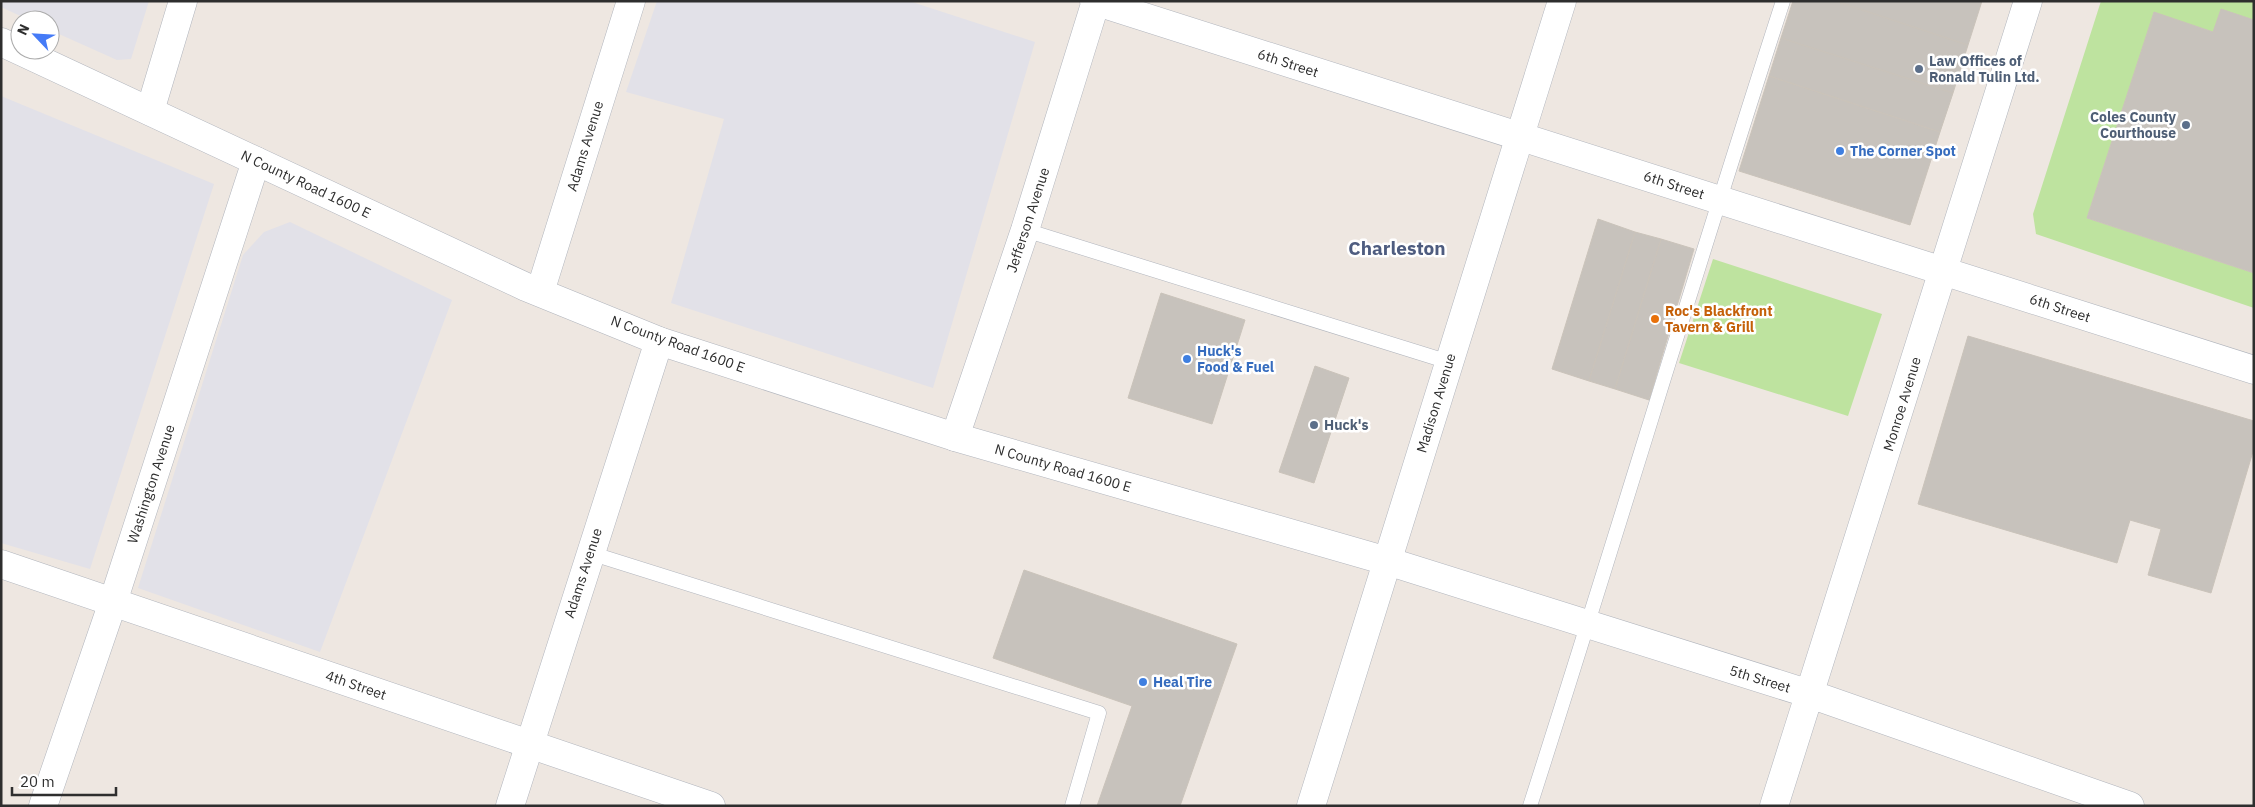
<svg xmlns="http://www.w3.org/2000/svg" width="2255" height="807" viewBox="0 0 2255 807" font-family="'IBM Plex Sans',sans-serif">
	<rect width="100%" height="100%" fill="#eee7e1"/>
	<path fill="#e2e1e8" d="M1,1H149L131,59L117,60L50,30V20H29L1,7Z
		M657,1H909L1035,42L933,388L671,303L724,119L626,92Z
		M1,96L214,184L90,569L1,543Z
		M290,222L452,300L320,652L138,588L243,255L264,232Z"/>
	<path fill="#bee39f" d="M2101,1H2254V20L2213,32L2154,13L2087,218L2254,273V308L2036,234L2033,214Z
		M1713,259L1882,314L1848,416L1679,363Z"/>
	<path fill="#c7c2bc" stroke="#cac3ba" d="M1793,1H1835L1968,45L1953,93L1781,38Z
		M1835,1H1982L1968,45Z
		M2221,9L2254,20V273L2087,218L2154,12L2213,32Z
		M1781,38L1953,93L1940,132L1769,76Z
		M1769,76L1940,132L1910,225L1739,171Z
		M1598,219L1635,232L1589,381L1552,369Z
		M1635,232L1661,239L1615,389L1589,381Z
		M1661,239L1694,249L1649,400L1615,389Z
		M1161,293L1245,320L1212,424L1128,398Z
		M1968,336L2254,421V448L2211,593L2148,575L2161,529L2130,520L2117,563L1918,504Z
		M1315,366L1349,378L1314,483L1279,472Z
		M1024,570L1237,644L1180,806H1097L1132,706L993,658Z"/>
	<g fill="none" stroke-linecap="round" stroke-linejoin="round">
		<defs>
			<path id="lane" d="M1025,230L1449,362
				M590,553L1099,713L1072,806
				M1530,806C1616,538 1696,269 1783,1"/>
			<path id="street" d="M1094,1L2254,370
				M150,111L183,1
				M540,292L631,1
				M955,437L1025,230L1096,1
				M1387,561L1810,694L2130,806
				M43,806L113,602L256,161
				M510,806L659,341
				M1774,806L2028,1"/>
			<path id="secondary" d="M1,42L526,287L659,341L955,437L1387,561
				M1,564L711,806
				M1311,806L1562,1"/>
		</defs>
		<use href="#lane" stroke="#b1b5bd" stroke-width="15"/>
		<use href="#street" stroke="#b1b5bd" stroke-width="29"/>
		<use href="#secondary" stroke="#b1b5bd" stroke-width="29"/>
		<use href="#lane" stroke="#fff" stroke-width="14"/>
		<use href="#street" stroke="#fff" stroke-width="28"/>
		<use href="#secondary" stroke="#fff" stroke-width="28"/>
	</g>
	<g fill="#5c6f8a" stroke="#fff" stroke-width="2">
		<circle cx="1919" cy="69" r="5"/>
		<circle cx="2186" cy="125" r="5"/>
		<circle cx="1314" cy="425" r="5"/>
	</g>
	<g fill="#3f7fe0" stroke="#fff" stroke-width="2">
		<circle cx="1840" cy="151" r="5"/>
		<circle cx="1187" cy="359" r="5"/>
		<circle cx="1143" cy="682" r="5"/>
	</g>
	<circle fill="#e8710a" stroke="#fff" stroke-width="2" cx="1655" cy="319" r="5"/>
	<g text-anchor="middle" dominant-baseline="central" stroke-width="5" stroke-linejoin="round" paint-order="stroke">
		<g font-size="14" font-weight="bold" fill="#4e5e75" stroke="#fff" text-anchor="start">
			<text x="1929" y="61">Law Offices of<tspan x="1929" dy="16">Ronald Tulin Ltd.</tspan></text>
			<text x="2176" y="117" text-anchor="end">Coles County<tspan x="2176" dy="16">Courthouse</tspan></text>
			<text x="1324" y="425">Huck's</text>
		</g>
		<g font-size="14" fill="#2e2e2e" stroke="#fff">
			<text transform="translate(1288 63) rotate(18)">6th Street</text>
			<text transform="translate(585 146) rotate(-73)">Adams Avenue</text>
			<text transform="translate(306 184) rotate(25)">N County Road 1600 E</text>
			<text transform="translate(1674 185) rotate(18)">6th Street</text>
			<text transform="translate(1028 220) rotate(-72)">Jefferson Avenue</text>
			<text transform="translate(2060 308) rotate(18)">6th Street</text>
			<text transform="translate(678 344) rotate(20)">N County Road 1600 E</text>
			<text transform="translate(1436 403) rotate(-73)">Madison Avenue</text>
			<text transform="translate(1902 404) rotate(-73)">Monroe Avenue</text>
			<text transform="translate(1063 468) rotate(16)">N County Road 1600 E</text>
			<text transform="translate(151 484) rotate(-72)">Washington Avenue</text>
			<text transform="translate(583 573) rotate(-72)">Adams Avenue</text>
			<text transform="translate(1760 679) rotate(17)">5th Street</text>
			<text transform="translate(356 685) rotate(19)">4th Street</text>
		</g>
		<g font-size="14" font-weight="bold" fill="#366cbe" stroke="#fff" text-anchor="start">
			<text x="1850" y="151">The Corner Spot</text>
			<text x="1197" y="351">Huck's<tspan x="1197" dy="16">Food &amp; Fuel</tspan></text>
			<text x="1153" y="682">Heal Tire</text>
		</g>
		<g font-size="14" font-weight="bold" fill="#c56008" stroke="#fff" text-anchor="start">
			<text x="1665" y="311">Roc's Blackfront<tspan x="1665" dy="16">Tavern &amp; Grill</tspan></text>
		</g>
		<g font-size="19" font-weight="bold" fill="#4e5c7f" stroke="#fff">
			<text x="1397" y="248">Charleston</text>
		</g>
	</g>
	<rect width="2255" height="807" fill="none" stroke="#2e2e2e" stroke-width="5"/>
	<g transform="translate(35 35) rotate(295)"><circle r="24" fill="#ffffff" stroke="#ababab"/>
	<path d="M0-4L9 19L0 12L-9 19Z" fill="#457bf7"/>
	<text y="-8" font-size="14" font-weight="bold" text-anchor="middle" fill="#2e2e2e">N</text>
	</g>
	<path d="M12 787v8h104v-8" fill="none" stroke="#2e2e2e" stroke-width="2.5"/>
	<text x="20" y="787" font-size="15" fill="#2e2e2e" stroke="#ffffff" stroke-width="4" paint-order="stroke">20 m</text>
</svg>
